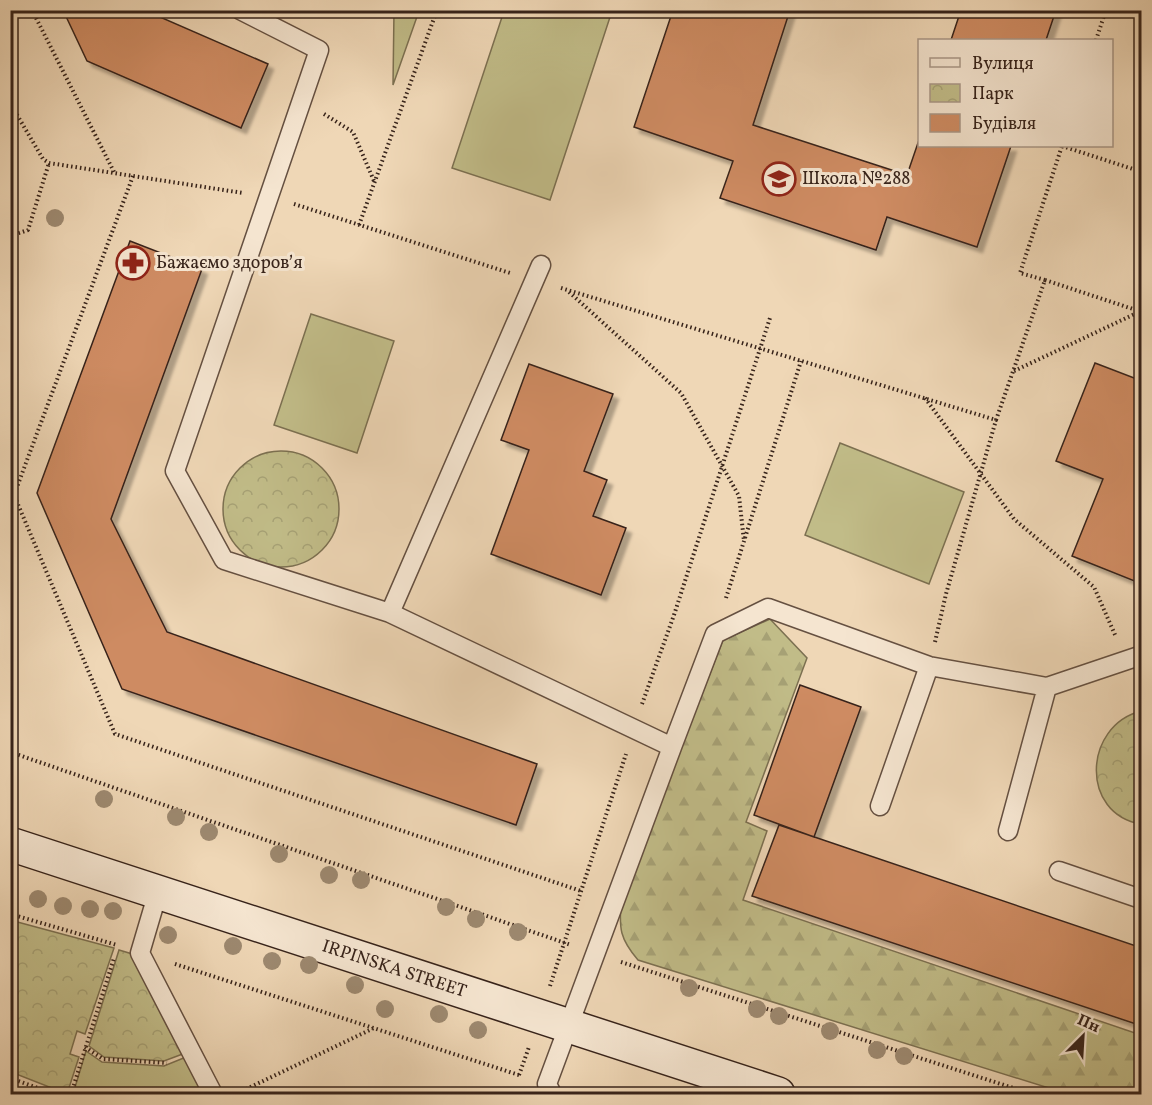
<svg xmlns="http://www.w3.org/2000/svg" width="1152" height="1105" viewBox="0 0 1152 1105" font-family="Vollkorn,serif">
	<defs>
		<pattern id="forest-firs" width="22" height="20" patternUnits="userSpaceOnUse" patternTransform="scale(1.5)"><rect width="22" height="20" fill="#c1bc88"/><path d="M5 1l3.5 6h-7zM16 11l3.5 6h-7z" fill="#a6a175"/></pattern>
		<pattern id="park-crowns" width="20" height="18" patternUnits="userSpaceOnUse" patternTransform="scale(1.5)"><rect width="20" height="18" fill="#c1bc88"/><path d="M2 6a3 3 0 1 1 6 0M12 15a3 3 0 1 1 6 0" fill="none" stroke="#a6a175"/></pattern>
		<filter id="shadow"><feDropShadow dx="5.5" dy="5.5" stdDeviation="1.5" flood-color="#0004"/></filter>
	</defs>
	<rect width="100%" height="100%" fill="#efd7b6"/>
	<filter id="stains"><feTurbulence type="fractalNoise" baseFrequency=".00333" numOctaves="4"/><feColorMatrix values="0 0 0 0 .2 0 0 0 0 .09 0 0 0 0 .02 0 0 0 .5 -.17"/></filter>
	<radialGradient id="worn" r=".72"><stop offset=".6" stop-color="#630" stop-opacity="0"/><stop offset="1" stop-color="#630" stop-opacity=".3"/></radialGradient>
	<path fill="#c1bc88" stroke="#7c7051" stroke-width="1.5" d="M394,11H419L393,85Z
		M504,11H612L550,200L452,168Z
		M311,314L394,341L357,453L274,425Z
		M840,443L964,492L929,584L805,535Z
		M86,1051L102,1062L164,1066L191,1055L211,1094H73Z"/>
	<path fill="url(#forest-firs)" stroke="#7c7051" stroke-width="1.5" d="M770,619L807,658L746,822L767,831L743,900L1141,1035V1094H1068L638,960C620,939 619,929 621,902L723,640Z"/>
	<path fill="url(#park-crowns)" stroke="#7c7051" stroke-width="1.5" d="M223 509a58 58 0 1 1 116 0a58 58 0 1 1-116 0Z
		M1141,711H1142L1141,824C1080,814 1083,726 1141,711Z
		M10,920L114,948L85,1034L77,1031L70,1054L79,1057L67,1094L11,1072Z
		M119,950L139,956L188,1052L164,1061L104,1057L89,1046Z"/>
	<path fill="#ce8b62" stroke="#37231a" stroke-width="1.5" filter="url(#shadow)" d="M63,10H144L268,64L241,128L87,61Z
		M673,10H790L753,125L907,175L920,137V146H1011L977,247L887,217L876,250L720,198L733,161L634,127Z
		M961,10H1056L1046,40H951Z
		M130,241L202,269L111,519L167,632L537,764L516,825L122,689L37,493Z
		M1095,363L1142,381V584L1072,556L1103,479L1056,461Z
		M529,364L613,394L584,471L607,480L593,516L626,528L601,595L491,554L529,450L501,440Z
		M800,685L861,707L814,837L754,815Z
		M779,825L1142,948V1026L752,896Z"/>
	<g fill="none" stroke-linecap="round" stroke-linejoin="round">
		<defs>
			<path id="lane" d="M240,10L319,50L175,471L224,560L390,613L672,747L547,1084L552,1094
				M390,613L541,265
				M672,747L715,634L768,608L929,666L1047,687L1142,655
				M880,806L929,666
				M1008,831L1047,687
				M1059,871L1138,898L1142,896
				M158,892L140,953L213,1094"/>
			<g id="secondary">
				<path id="s1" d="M10,844L778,1094"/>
			</g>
		</defs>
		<use href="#lane" stroke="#655041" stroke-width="21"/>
		<use href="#secondary" stroke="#37231a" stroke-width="36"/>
		<path stroke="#37231a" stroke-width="4" stroke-dasharray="1.5 3" stroke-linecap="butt" d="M32,10L114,172
			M1096,40L1106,10
			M10,103L43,159L49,163L243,193
			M324,114L353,132L374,181
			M1062,146L1142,172
			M133,176L14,495L115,734L581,891
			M294,204L510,273
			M359,225L437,10
			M10,236L28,230L49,163
			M1045,280L1020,273L1062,146
			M561,288L996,420L1045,280L1142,312
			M569,292L681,393L739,496L744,541
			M1014,371L1139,312
			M925,398L1014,519L1094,587L1116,637
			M726,598L801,361
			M935,642L946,594L996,420
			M642,704L674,615L770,318
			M10,752L571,945
			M10,914L117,945
			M621,962L1032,1094
			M175,964L519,1075
			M550,986L626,754
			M85,1047L103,1059L167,1063
			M519,1075L529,1047
			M10,1078L55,1094
			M238,1093L374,1028
			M71,1094L114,958"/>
		<use href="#lane" stroke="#f5e5d0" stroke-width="18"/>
		<use href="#secondary" stroke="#f5e5d0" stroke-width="33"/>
	</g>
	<g fill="#9d8970">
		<circle cx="55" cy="218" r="9"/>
		<circle cx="104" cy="799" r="9"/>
		<circle cx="176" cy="817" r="9"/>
		<circle cx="209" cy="832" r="9"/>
		<circle cx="279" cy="854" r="9"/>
		<circle cx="329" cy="875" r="9"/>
		<circle cx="361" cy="880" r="9"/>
		<circle cx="38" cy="899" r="9"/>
		<circle cx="63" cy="906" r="9"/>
		<circle cx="446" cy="907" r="9"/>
		<circle cx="90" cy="909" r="9"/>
		<circle cx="113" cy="911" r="9"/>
		<circle cx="476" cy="919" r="9"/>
		<circle cx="518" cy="932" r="9"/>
		<circle cx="168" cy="935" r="9"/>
		<circle cx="233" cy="946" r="9"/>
		<circle cx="272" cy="961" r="9"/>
		<circle cx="309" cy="965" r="9"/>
		<circle cx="355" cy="985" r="9"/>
		<circle cx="689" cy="988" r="9"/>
		<circle cx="385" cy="1009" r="9"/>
		<circle cx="757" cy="1009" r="9"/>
		<circle cx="439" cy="1014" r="9"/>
		<circle cx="779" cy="1016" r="9"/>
		<circle cx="478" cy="1030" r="9"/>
		<circle cx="830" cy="1031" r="9"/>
		<circle cx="877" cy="1050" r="9"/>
		<circle cx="904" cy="1056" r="9"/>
	</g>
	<defs>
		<symbol id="school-ring" viewBox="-11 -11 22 22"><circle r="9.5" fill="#f5e5d0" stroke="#8f2418" stroke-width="1.5"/><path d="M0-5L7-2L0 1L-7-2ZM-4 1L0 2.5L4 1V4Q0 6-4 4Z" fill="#8f2418"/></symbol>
		<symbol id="pharmacy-ring" viewBox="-11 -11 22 22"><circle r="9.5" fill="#f5e5d0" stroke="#8f2418" stroke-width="1.5"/><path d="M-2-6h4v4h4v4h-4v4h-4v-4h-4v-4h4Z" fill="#8f2418"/></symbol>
	</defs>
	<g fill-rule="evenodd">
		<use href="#school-ring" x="760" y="160" width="38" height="38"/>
		<use href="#pharmacy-ring" x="114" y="244" width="38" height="38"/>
	</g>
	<g text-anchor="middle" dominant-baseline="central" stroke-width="6" stroke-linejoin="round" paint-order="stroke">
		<g font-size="18" fill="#37231a" stroke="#f5e5d0" text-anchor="start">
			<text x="802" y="179">Школа №288</text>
			<text x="156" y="263">Бажаємо здоровʼя</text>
		</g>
		<g font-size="18" fill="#37231a" stroke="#f5e5d0">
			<text stroke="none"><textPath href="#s1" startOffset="404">IRPINSKA STREET</textPath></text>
		</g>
	</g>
	<rect width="1152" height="1105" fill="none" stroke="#efd7b6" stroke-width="36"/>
	<rect x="12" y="12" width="1128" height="1081" fill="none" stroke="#37231a" stroke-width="3"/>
	<rect x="18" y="18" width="1116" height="1069" fill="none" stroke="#37231a" stroke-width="1.5"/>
	<rect x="918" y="39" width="195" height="108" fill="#f5e5d0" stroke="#a99787" stroke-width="1.5"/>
	<rect x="930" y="58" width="30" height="9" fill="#f5e5d0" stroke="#a99787" stroke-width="1.5"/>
	<text x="972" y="69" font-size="18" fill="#37231a">Вулиця</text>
	<rect x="930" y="84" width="30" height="18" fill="url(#park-crowns)" stroke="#a99787" stroke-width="1.5"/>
	<text x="972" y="99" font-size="18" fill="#37231a">Парк</text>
	<rect x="930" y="114" width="30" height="18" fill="#ce8b62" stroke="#a99787" stroke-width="1.5"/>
	<text x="972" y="129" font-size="18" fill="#37231a">Будівля</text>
	<g transform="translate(1083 1036) rotate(24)" stroke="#f5e5d0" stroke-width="4.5" paint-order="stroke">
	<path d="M0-4.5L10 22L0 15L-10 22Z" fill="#37231a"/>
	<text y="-9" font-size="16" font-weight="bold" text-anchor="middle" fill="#37231a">Пн</text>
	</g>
	<rect width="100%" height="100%" filter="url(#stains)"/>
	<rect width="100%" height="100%" fill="url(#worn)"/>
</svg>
